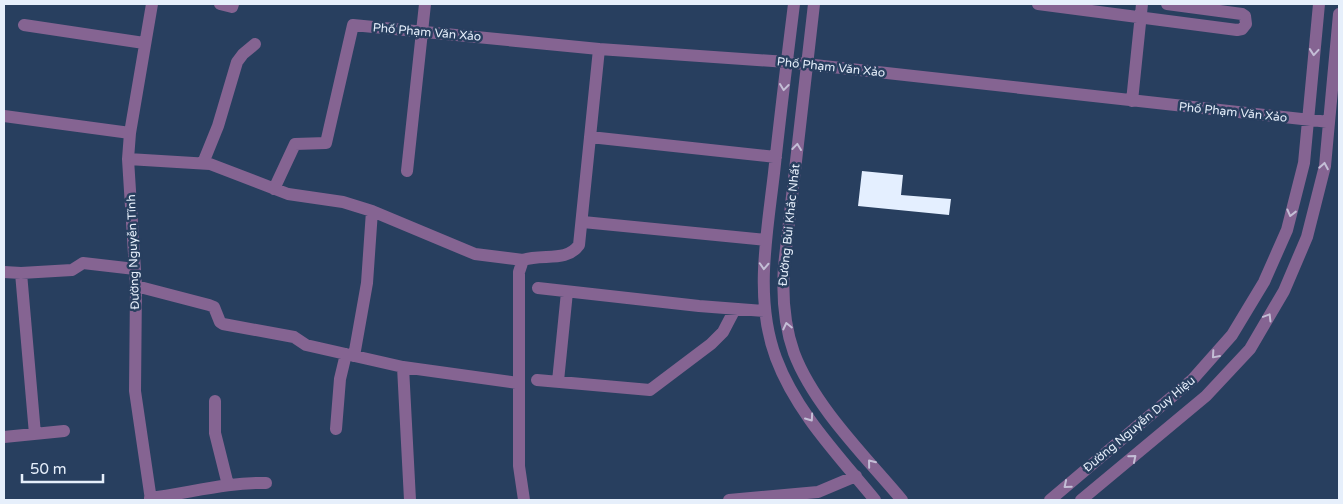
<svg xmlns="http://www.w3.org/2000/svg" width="1343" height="504" viewBox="0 0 1343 504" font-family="'Varela Round',sans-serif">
	<rect width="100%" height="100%" fill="#283f5f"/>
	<path fill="#e4efff" d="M862,171L903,175L901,195L951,199L949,215L858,206Z"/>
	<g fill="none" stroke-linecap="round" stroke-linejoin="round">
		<path stroke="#856492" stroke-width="12" d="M220,4L232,7L233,4
			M794,4C787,60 780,117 774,173C767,234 754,299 776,358C796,412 839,456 875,500
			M814,4L784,266C782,296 784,325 794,353C814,406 866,457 902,500
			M1038,4L1237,30L1242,29L1246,24L1245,16L1242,14L1167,4
			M24,25L144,43
			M1132,101L1142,4
			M4,116L130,133
			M590,137L776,157
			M128,159L210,164L288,194L343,202L372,211L475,254L523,260
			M203,163L218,126L237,62L243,54L255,44
			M407,171L425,4
			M274,189L295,144L326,143L353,25L599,49L787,62L1329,122
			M583,222L766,240
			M4,272L21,273L72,270L83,263L135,269
			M21,273L35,434
			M136,286L209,305L214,307L220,322L223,324L294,337L306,345L403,367L518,383
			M538,288L699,306L765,311
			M354,356L367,283L372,211
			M403,367L410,500
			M537,380L650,390L711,344L723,332L735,309
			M558,381L567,292
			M215,401V433L228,485
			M336,429L340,379L346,354
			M4,437L64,431
			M150,498C189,493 228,482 266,483
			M151,500L135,391L136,286L128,159L130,133L152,4
			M524,500L519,466V272L523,260C543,253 566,263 579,245L599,49
			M729,500L818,492L856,476
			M1050,500L1193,379L1232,335L1264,282L1287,230L1304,163L1319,4
			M1081,500L1206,396L1250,349L1284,291L1307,237L1325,166L1339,14"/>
	</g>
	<defs><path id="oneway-chevron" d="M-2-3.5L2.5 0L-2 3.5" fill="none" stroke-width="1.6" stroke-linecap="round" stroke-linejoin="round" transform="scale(1.25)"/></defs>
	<g stroke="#c4bed6">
		<use href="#oneway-chevron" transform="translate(1314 52) rotate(95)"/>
		<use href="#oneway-chevron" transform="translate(784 87) rotate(97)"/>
		<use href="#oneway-chevron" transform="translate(797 147) rotate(-83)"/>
		<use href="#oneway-chevron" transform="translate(1324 166) rotate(-80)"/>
		<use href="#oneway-chevron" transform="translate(1291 213) rotate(104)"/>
		<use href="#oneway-chevron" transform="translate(764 266) rotate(93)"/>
		<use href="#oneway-chevron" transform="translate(1268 317) rotate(-59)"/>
		<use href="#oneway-chevron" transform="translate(787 326) rotate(-103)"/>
		<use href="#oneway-chevron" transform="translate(1215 355) rotate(131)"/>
		<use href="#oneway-chevron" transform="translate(810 418) rotate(55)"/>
		<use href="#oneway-chevron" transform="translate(1133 458) rotate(-40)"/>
		<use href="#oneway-chevron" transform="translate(871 463) rotate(-129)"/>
		<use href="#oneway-chevron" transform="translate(1067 485) rotate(140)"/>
	</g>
	<g text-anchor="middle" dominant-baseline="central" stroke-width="5" stroke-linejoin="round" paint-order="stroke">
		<g font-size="12" fill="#e6effb" stroke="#283f5f">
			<text transform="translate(427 32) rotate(5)">Phố Phạm Văn Xảo</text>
			<text transform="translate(831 67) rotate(6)">Phố Phạm Văn Xảo</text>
			<text transform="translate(1233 112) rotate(6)">Phố Phạm Văn Xảo</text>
			<text transform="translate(789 225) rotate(-84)">Đường Bùi Khắc Nhất</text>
			<text transform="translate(133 252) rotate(-92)">Đường Nguyễn Tĩnh</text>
			<text transform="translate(1139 424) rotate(-40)">Đường Nguyễn Duy Hiệu</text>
		</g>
	</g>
	<rect width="1343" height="504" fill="none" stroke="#e6effb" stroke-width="10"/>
	<path d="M22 474v8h81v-8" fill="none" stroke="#e6effb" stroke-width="2.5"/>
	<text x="30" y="474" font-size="15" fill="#e6effb" stroke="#283f5f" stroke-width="4" paint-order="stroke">50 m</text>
</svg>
